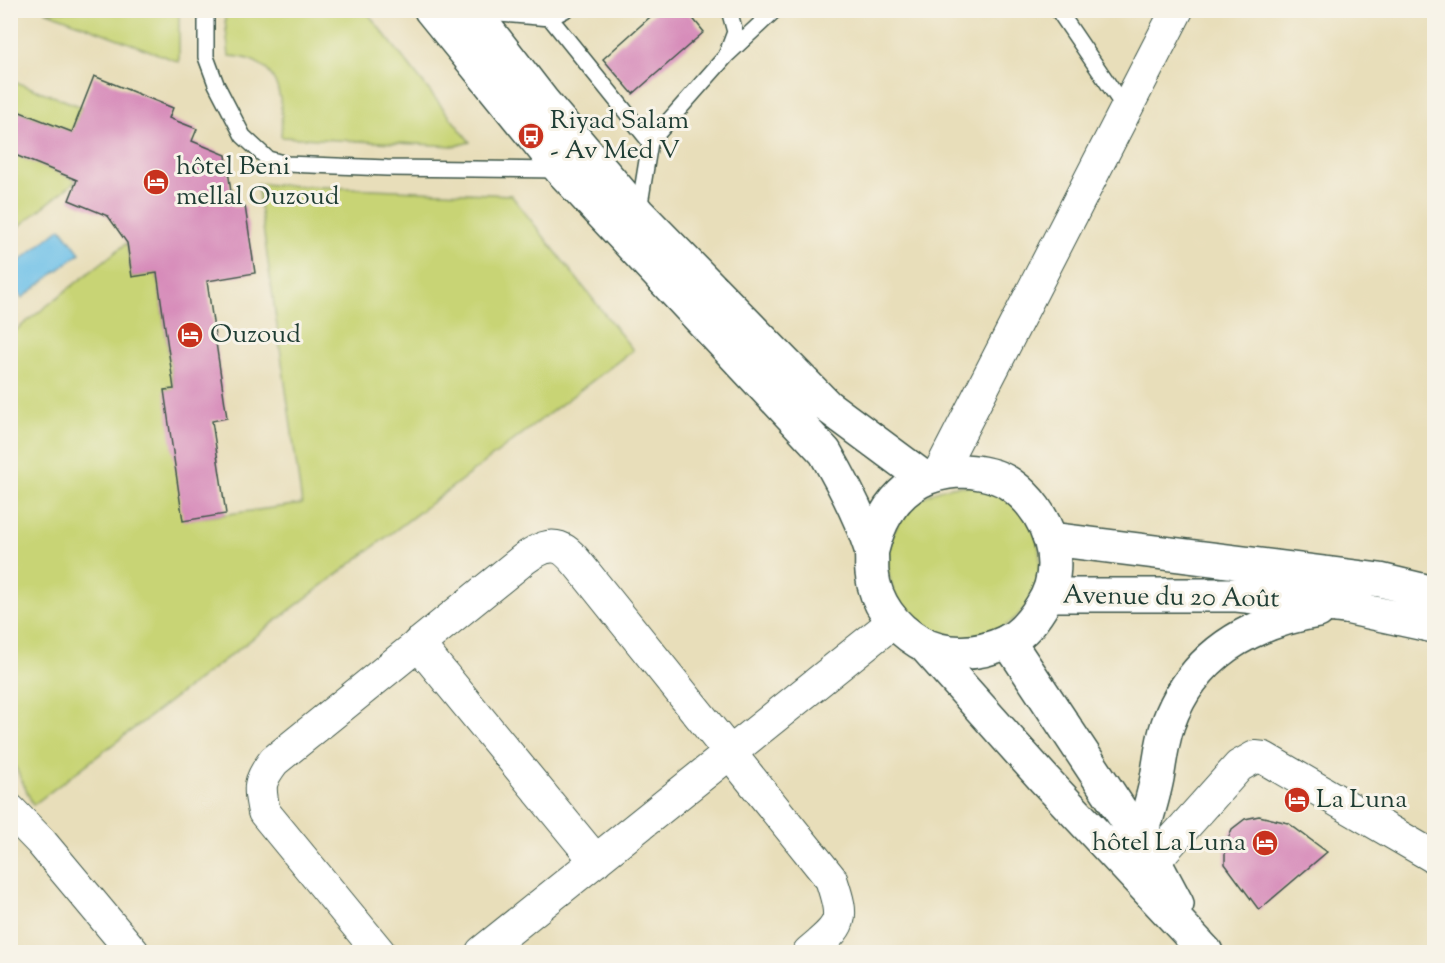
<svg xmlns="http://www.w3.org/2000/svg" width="1445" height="963" viewBox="0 0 1445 963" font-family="'Sorts Mill Goudy',serif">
	<rect width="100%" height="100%" fill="#f7f3e8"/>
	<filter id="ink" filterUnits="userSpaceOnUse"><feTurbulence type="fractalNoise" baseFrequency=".0167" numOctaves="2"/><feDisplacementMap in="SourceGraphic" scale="12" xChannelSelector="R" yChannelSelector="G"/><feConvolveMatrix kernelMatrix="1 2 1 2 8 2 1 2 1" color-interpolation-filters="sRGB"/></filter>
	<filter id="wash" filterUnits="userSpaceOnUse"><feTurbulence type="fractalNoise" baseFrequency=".008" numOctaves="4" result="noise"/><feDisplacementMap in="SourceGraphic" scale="24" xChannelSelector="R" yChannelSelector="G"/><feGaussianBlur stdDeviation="1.35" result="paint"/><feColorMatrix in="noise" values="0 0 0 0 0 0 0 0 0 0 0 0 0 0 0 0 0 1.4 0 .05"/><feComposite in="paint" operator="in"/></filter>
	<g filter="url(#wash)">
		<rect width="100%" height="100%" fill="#e8deba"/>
		<path fill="#c8d475" stroke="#748854" stroke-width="1.5" d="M45,11H179V62Z
			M224,11H366L470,142L455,146L281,137C284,95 279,58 229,56Z
			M10,80L82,107L72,132L11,108Z
			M11,153L77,180L11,233Z
			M257,184L511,195L633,350L33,805L11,757V334L127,243L132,277L157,273L174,389L165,390L184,520L302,504Z
			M888 562a76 76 0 1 1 152 0a76 76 0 1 1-152 0Z"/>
		<path fill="#6cc0e8" stroke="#467e8e" stroke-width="1.5" d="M61,228L80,253L22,298L11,282V268Z"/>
		<g id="blocks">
			<path fill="#d78cba" d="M658,10H686L704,32L633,94L603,59Z
				M94,76L173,108L169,118L197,129L192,141L226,155L233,207L245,206L255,273L207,281L227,418L212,421L226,514L183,521L164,390L174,389L157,273L132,277L127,243L108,216L69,200L77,180L10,153V108L72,132Z
				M1259,816L1288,823L1327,852L1259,910L1225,864V846L1232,829L1245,819Z"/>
		</g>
	</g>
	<g filter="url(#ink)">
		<use href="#blocks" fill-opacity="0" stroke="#3d5548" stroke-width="1.5"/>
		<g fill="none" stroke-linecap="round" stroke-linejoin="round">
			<defs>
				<path id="service" d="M206,10V57L216,84L243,136L268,159L286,164L387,168L558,170
					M1058,10L1126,110
					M475,12L550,18L650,142L639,210
					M550,18L565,10
					M728,54L775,10
					M650,142L726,56L735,32L729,10"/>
				<path id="minor" d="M939,473L1177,10
					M418,644L596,861
					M10,810L41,842L133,952
					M1154,861L1239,766L1255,757L1264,758L1434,857
					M379,952L264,812C259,786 258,782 274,761L524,559C560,533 567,551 591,580L831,879C845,921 843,924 809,952
					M482,952L893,622"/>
				<path id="secondary" d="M1008,641L1154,861L1177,904
					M925,646L1044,779L1206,952"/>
				<path id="primary" d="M431,10L561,170L825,452C843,483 859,513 870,546C873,555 871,565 872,573C875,603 894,627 919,642C945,657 979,655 1006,642C1021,635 1033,620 1041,607C1069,565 1048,511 1010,484C996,474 974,471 958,471C910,474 883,505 872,550
					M472,10L544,103L638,213L827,406L924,478
					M1051,539L1380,580L1434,593
					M1049,595H1237L1346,607L1434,626
					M1140,841C1146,820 1153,799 1157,778C1160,761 1162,741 1168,724C1193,655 1248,623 1318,611"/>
			</defs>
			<use href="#service" stroke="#3d5548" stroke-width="18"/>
			<use href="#minor" stroke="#3d5548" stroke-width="34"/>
			<use href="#secondary" stroke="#3d5548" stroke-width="36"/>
			<use href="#primary" stroke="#3d5548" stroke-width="36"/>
			<use href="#service" stroke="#fff" stroke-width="15"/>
			<use href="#minor" stroke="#fff" stroke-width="32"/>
			<use href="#secondary" stroke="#fff" stroke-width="33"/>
			<use href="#primary" stroke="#fff" stroke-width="33"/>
		</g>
	</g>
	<defs>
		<symbol id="bus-disc" viewBox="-11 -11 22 22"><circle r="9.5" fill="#c8321e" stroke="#f7f3e8"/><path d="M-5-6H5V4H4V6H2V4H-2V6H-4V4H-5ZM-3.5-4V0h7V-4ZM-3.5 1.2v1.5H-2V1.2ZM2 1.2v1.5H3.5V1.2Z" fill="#fff"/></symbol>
		<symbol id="hotel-disc" viewBox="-11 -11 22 22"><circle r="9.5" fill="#c8321e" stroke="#f7f3e8"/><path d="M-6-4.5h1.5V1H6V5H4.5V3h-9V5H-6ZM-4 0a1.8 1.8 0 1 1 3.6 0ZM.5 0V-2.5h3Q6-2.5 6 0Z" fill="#fff"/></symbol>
	</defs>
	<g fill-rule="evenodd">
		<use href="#bus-disc" x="516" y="121" width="30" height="30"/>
		<use href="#hotel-disc" x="141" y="167" width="30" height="30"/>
		<use href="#hotel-disc" x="175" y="320" width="30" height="30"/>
		<use href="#hotel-disc" x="1282" y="785" width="30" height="30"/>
		<use href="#hotel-disc" x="1250" y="828" width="30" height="30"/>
	</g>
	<g text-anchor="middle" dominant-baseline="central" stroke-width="6" stroke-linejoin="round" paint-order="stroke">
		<g font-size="26" fill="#1f3d34" stroke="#f7f3e8" text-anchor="start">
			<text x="550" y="121">Riyad Salam<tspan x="550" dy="30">- Av Med V</tspan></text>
			<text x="176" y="167">hôtel Beni<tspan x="176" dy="30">mellal Ouzoud</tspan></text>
			<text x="210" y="335">Ouzoud</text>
			<text x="1316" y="800">La Luna</text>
			<text x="1246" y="843" text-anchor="end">hôtel La Luna</text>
		</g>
		<g font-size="26" fill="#1f3d34" stroke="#f7f3e8">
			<text transform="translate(1171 598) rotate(1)">Avenue du 20 Août</text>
		</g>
	</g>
	<rect width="1445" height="963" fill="none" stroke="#f7f3e8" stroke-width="36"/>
</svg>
